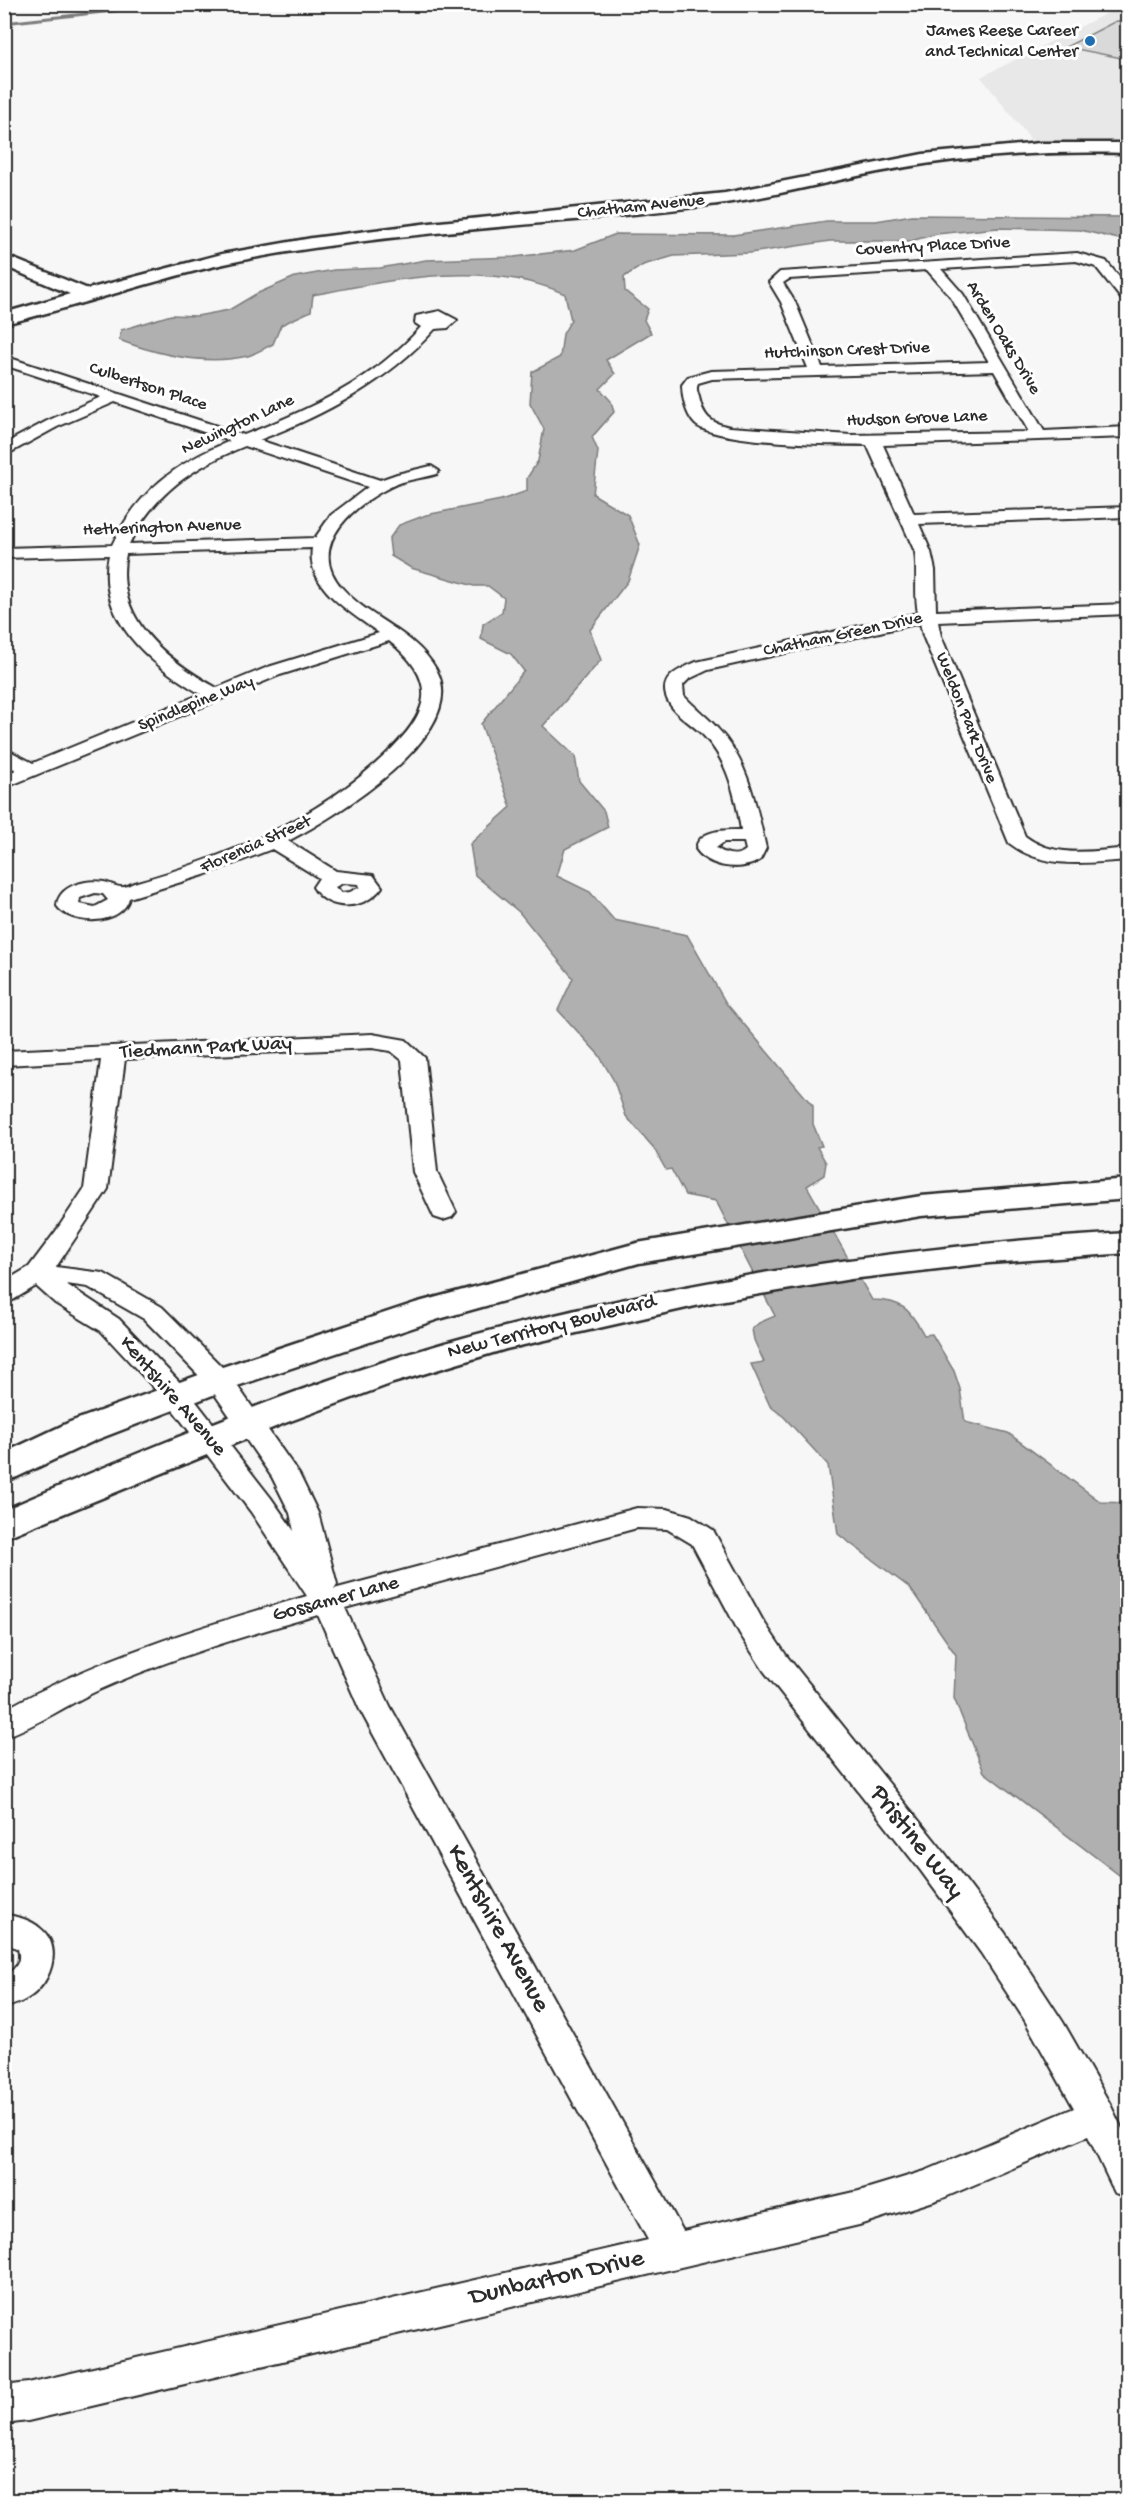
<svg xmlns="http://www.w3.org/2000/svg" width="1132" height="2505" viewBox="0 0 1132 2505" font-family="'Gochi Hand',sans-serif">
	<rect width="100%" height="100%" fill="#f7f7f7"/>
	<filter id="ink" filterUnits="userSpaceOnUse"><feTurbulence type="fractalNoise" baseFrequency=".0167" numOctaves="2"/><feDisplacementMap in="SourceGraphic" scale="12" xChannelSelector="R" yChannelSelector="G"/><feConvolveMatrix kernelMatrix="1 2 1 2 8 2 1 2 1" color-interpolation-filters="sRGB"/></filter>
	<g filter="url(#ink)">
		<path fill="#e8e8e8" d="M1123,5H1127V146L1035,145L981,77Z"/>
		<path fill="#d9d9d9" stroke="#828282" stroke-width="1.5" d="M1116,21L1127,22V59L1066,47Z"/>
		<path fill="#b0b0b0" stroke="#7b7b7b" stroke-width="1.5" d="M912,215L1127,217V241L1080,230L998,228L936,234L911,241H830L750,253L674,256L643,265L624,277L625,291L648,309L644,320L651,333L606,360L615,374L600,389L611,401L614,412L592,437L598,451L593,494L628,515L640,545L628,581L590,630L601,660L543,726L575,756L579,781L604,811L608,827L565,849L557,876L590,892L614,920L687,935L726,1003L813,1106V1124L822,1146L817,1147L826,1163L824,1175L807,1186L872,1300C903,1300 910,1310 924,1335L932,1334L954,1371L960,1389L965,1422L1008,1433L1101,1502L1127,1503V1881L984,1772L954,1698L956,1655L910,1588L838,1534L828,1465L784,1417L770,1406L751,1364L764,1362L754,1340L752,1329L759,1323L775,1316L716,1201L685,1195L671,1169L666,1170L653,1147L626,1116L614,1081L599,1055L558,1010L573,978L519,912L475,875L470,844L511,807L481,724L524,671L511,654L481,639L483,624L502,612L504,598L488,586H474L411,568L391,556L389,539L399,525L426,515L501,500L527,491V478L538,461L544,429L530,403L532,372L560,357L563,334L571,320L565,294C487,259 394,279 313,295L311,311L281,325L273,344C265,348 256,353 248,356C204,366 159,355 119,340L121,330L171,315L197,316L229,310L256,294L295,277L334,270L380,268L426,260L514,257L575,250L616,234L733,235L827,221H876Z"/>
		<g fill="none" stroke-linecap="round" stroke-linejoin="round">
			<path stroke="#7b7b7b" stroke-width="3" d="M4,23L176,4"/>
			<defs>
				<path id="street" d="M1077,253L1106,261L1128,288V302L1123,301L1096,267L1076,261L941,269L963,294L1044,431L1128,427V437L883,445L914,514L1128,507V517L919,524L931,552L935,570L936,611L1128,604V614L938,622L941,636L1025,836C1055,859 1092,851 1128,848V860C1086,863 1044,870 1009,843L923,636L920,623L708,670L689,679L683,685L684,696C695,708 708,717 718,729C749,762 756,806 766,848L760,860C741,872 709,868 696,849C698,829 726,830 741,830C736,797 728,761 704,736C693,724 671,713 666,696C660,676 681,669 696,662L918,613C914,593 918,572 915,552L867,445C836,445 714,443 695,424C686,415 682,397 682,385L688,377L711,371L808,368L781,302L769,282L780,272ZM927,270L950,296L989,362L822,367L795,302L783,283L789,279ZM994,371L1029,432L851,435L730,427C710,423 703,416 699,397C697,391 696,388 698,383L712,379ZM724,842H744L746,850C737,858 725,854 716,848Z
					M440,311L457,320L448,328L435,329C387,382 325,415 259,440L380,480L397,474L431,466L439,471L437,474C424,478 409,479 397,484C358,501 302,545 343,589C371,620 415,632 436,669C473,734 333,818 288,841L336,871L373,875L382,887C366,910 328,913 313,887L319,878L272,849L204,875L129,898C123,925 72,927 57,906C58,885 87,879 104,882C110,883 116,887 121,887C125,888 131,884 134,883C226,857 313,822 384,756C428,715 442,683 389,641L280,675L4,788V775L16,770L4,763V748L33,763L201,694C151,665 95,619 109,555L4,558V548L112,545C138,491 176,463 230,441L115,402L57,427L4,456V444L47,421L101,397L4,365V356L244,435C309,410 374,380 421,327L415,323L416,316ZM245,446L368,487L331,515L315,538L129,544C154,493 193,467 245,446ZM312,548C306,588 352,613 379,633L268,667L217,688C167,660 113,619 126,554ZM343,883L359,884L360,887L350,892L341,893L335,887ZM95,893L103,894L108,900L95,907L79,904L80,898Z
					M372,1034L406,1040L425,1058L437,1172L456,1212L452,1217L443,1220L434,1217L413,1172L402,1060L391,1051L372,1048L125,1059L108,1189L56,1267L103,1273L162,1307L229,1374L299,1474L318,1513L337,1584L334,1589L637,1508L667,1509L681,1513L691,1516L713,1530L762,1619L786,1655L944,1852L1005,1933L1063,2022L1110,2104L1128,2141V2198L1115,2193L1088,2136L943,2198L859,2225L28,2421L4,2424V2386L28,2383L648,2240L359,1708L318,1615C244,1636 170,1658 99,1690C68,1704 37,1726 4,1737V1710C100,1657 203,1626 307,1596L251,1512L167,1402L101,1331L55,1303L36,1286L13,1300L4,1302V1282L29,1267L56,1231L84,1189L101,1060L4,1065V1051ZM66,1284L88,1287L144,1319L209,1386L272,1477L290,1513L294,1531L271,1498L187,1390L119,1319ZM637,1528L667,1529L692,1544L740,1634L764,1671L921,1871L981,1953L1024,2019L1074,2108L925,2171L859,2191L683,2231L390,1706L345,1608Z
					M4,1914C17,1917 30,1919 40,1928C63,1946 52,1981 31,1996C23,2002 13,2005 4,2008V1977C15,1969 22,1963 18,1949L4,1942Z"/>
				<path id="secondary" d="M1040,143H1128V153C1049,151 971,155 894,169C837,179 782,195 725,203C568,225 409,229 253,258C169,274 88,304 4,324V313L70,294L4,266V255L88,289L222,254L312,238L430,223L725,193L923,154Z
					M1128,1179V1199L921,1216L639,1263L439,1319L231,1388L96,1440L17,1477L4,1481V1453L70,1422L207,1372L415,1303L637,1243L921,1196Z
					M1128,1233V1253L989,1263L851,1279L713,1302L506,1349L393,1383L285,1423L4,1538V1510C142,1451 281,1392 425,1349C479,1332 534,1320 589,1307C767,1267 946,1243 1128,1233Z"/>
			</defs>
			<use href="#street" stroke="#2b2b2b" stroke-width="4"/>
			<use href="#secondary" stroke="#2b2b2b" stroke-width="5"/>
			<use href="#street" fill="#fff" fill-rule="evenodd"/>
			<use href="#secondary" fill="#fff" fill-rule="evenodd"/>
		</g>
	</g>
	<circle fill="#1f6fb2" stroke="#fff" stroke-width="2" cx="1090" cy="41" r="6"/>
	<g text-anchor="middle" dominant-baseline="central" stroke-width="6" stroke-linejoin="round" paint-order="stroke">
		<g font-size="18" fill="#2b2b2b" stroke="#fff" text-anchor="end">
			<text x="1078" y="31">James Reese Career<tspan x="1078" dy="21">and Technical Center</tspan></text>
		</g>
		<g font-size="18" fill="#2b2b2b" stroke="#fff">
			<text transform="translate(641 207) rotate(-6)">Chatham Avenue</text>
			<text transform="translate(933 247) rotate(-3)">Coventry Place Drive</text>
			<text transform="translate(1003 338) rotate(59)">Arden Oaks Drive</text>
			<text transform="translate(847 351) rotate(-2)">Hutchinson Crest Drive</text>
			<text transform="translate(148 387) rotate(18)">Culbertson Place</text>
			<text transform="translate(917 419) rotate(-2)">Hudson Grove Lane</text>
			<text transform="translate(238 425) rotate(-25)">Newington Lane</text>
			<text transform="translate(162 528) rotate(-2)">Hetherington Avenue</text>
			<text transform="translate(843 635) rotate(-12)">Chatham Green Drive</text>
			<text transform="translate(196 704) rotate(-22)">Spindlepine Way</text>
			<text transform="translate(966 718) rotate(68)">Weldon Park Drive</text>
			<text transform="translate(256 845) rotate(-24)">Florencia Street</text>
		</g>
		<g font-size="21" fill="#2b2b2b" stroke="#fff">
			<text transform="translate(206 1049) rotate(-3)">Tiedmann Park Way</text>
			<text transform="translate(552 1328) rotate(-14)">New Territory Boulevard</text>
			<text transform="translate(172 1397) rotate(49)">Kentshire Avenue</text>
			<text transform="translate(336 1600) rotate(-15)">Gossamer Lane</text>
		</g>
		<g font-size="26" fill="#2b2b2b" stroke="#fff">
			<text transform="translate(916 1843) rotate(52)">Pristine Way</text>
			<text transform="translate(497 1929) rotate(61)">Kentshire Avenue</text>
			<text transform="translate(557 2279) rotate(-13)">Dunbarton Drive</text>
		</g>
	</g>
	<rect width="1132" height="2505" fill="none" stroke="#fff" stroke-width="24"/>
	<rect x="12" y="12" width="1108" height="2481" fill="none" stroke="#2b2b2b" stroke-width="2" filter="url(#ink)"/>
</svg>
